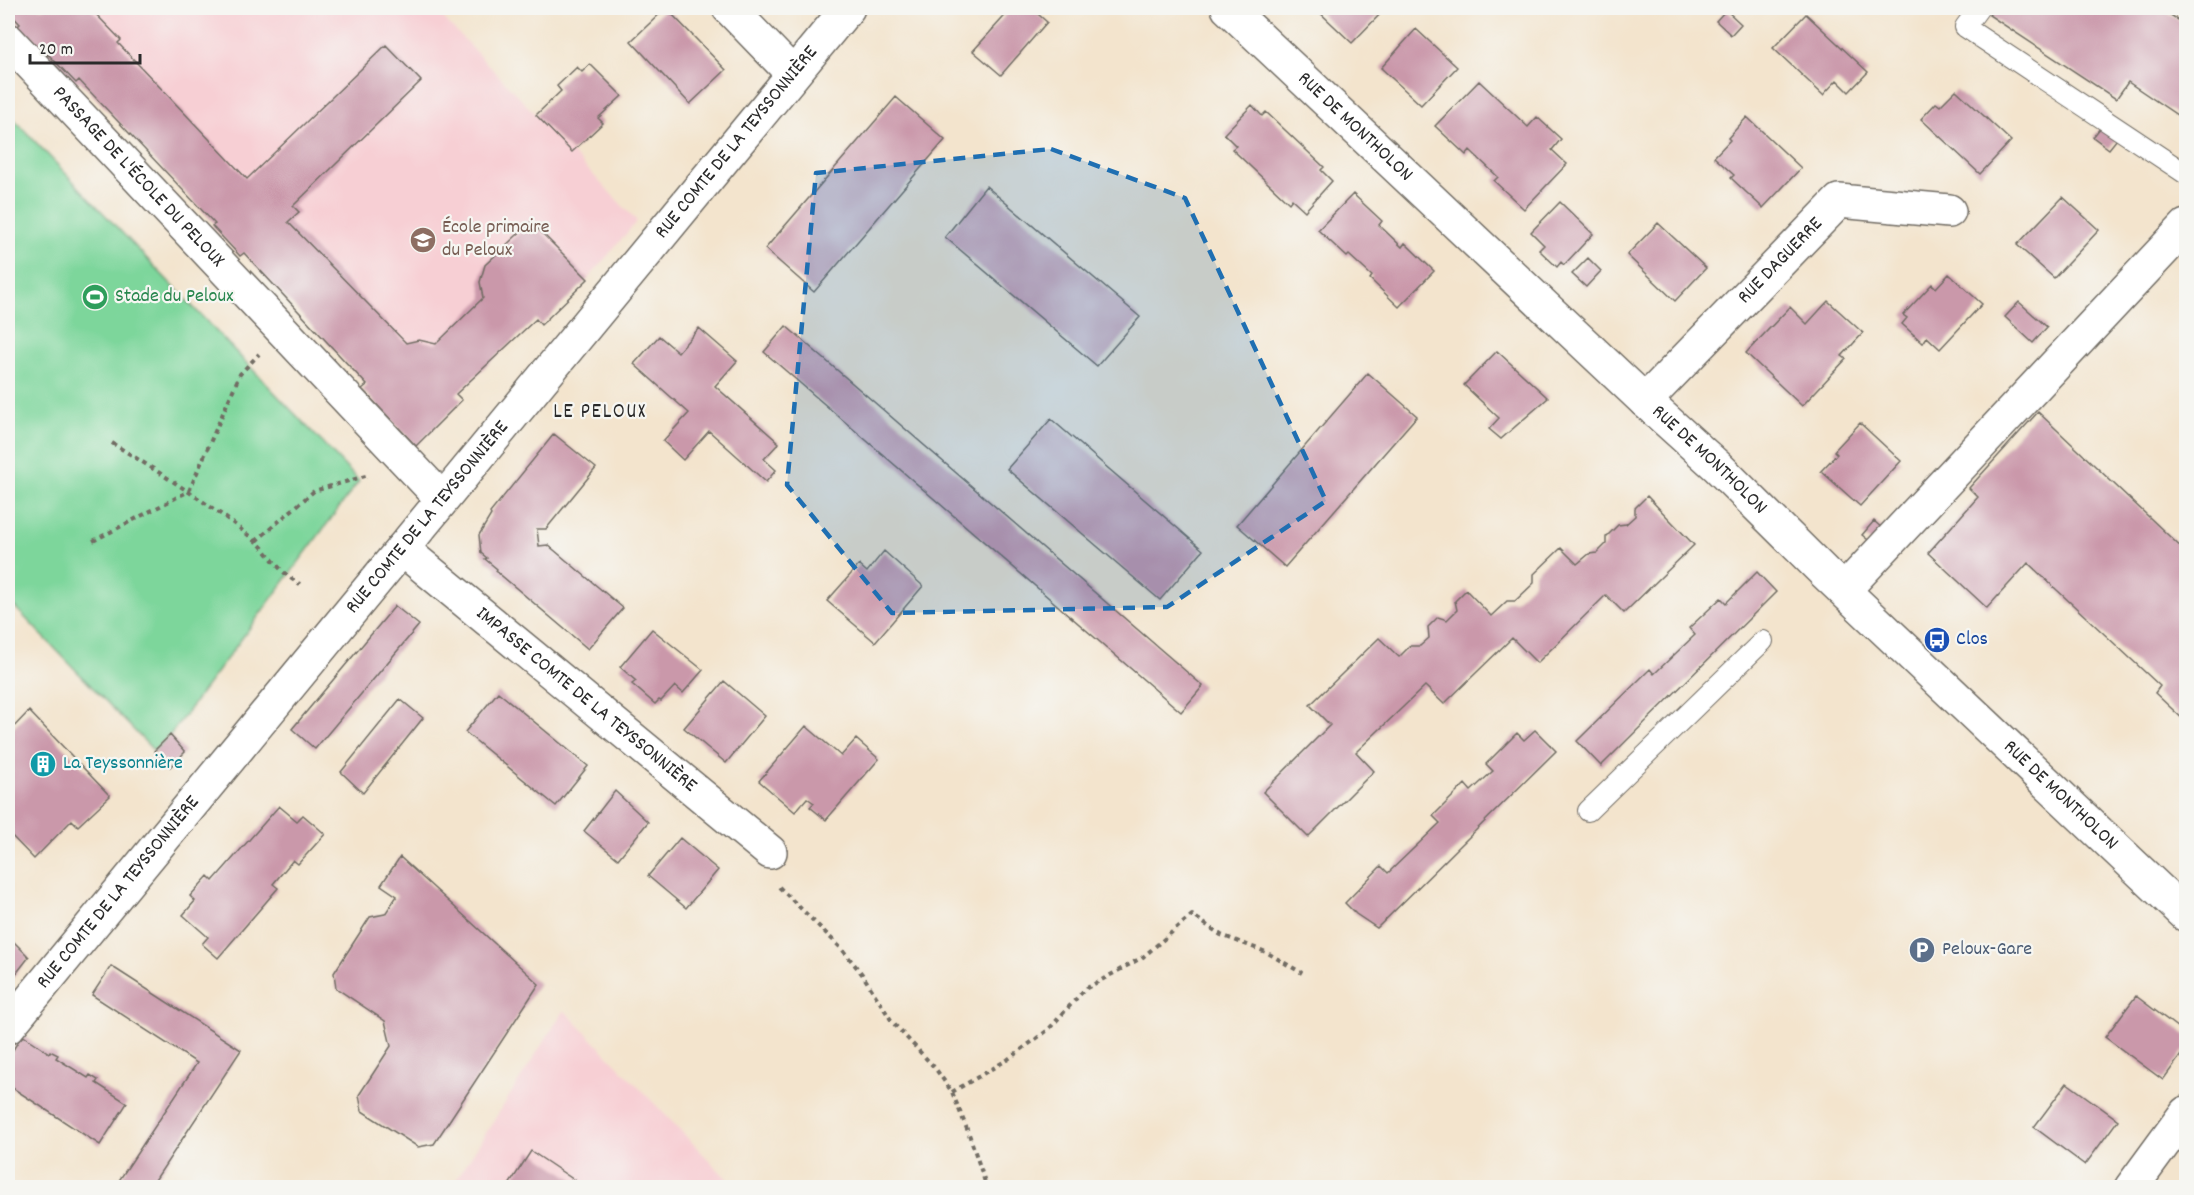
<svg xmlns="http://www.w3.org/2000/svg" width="2194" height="1195" viewBox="0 0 2194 1195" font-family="Dekko,sans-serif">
	<rect width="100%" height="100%" fill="#f6f6f2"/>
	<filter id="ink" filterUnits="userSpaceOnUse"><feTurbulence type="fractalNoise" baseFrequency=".0167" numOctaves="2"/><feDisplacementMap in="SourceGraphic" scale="12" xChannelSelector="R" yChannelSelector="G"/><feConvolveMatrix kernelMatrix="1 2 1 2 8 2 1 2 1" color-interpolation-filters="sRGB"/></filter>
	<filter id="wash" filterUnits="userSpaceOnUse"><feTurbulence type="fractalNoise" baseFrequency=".008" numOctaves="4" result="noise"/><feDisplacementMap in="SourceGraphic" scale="24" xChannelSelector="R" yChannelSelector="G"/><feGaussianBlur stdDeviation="1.35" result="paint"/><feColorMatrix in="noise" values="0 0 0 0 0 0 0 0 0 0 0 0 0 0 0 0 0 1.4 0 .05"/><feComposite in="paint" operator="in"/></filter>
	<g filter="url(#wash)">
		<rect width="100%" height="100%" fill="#f3e4cd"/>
		<path fill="#f7cfd4" d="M8,8H434L637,221L588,279L541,325L535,319L457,394L462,400L416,446L362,389L367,384L244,254L240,256L212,226L214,223L80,81L76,83L48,54L16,28L20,24L8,11Z
			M564,1010L735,1187L451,1188Z"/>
		<path fill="#7dd69b" stroke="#548063" stroke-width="1.5" d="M8,113L359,481L170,735L154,751L8,600Z"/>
		<g id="blocks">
			<path fill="#ca98aa" d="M8,8H90L121,40L118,43L247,179L386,45L421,81L293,206L299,212L288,222L406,343L419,340L436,344L483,298L480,282L485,265L531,222L588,279L541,325L536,319L456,394L462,400L416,446L362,389L367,385L244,253L240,256L212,226L215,224L79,80L76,83L48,54L45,57L16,28L20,24L8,11Z
				M666,8L726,70L690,104L631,41Z
				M1012,8H1031L1047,22L1001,75L973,51Z
				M1315,8H1379L1383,11L1352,43Z
				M1994,8H2122L2128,12L2131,8H2160L2186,25V121L2128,82L2116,99L1989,15Z
				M1726,10L1741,24L1731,35L1716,21Z
				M1806,14L1868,72L1849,92L1837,80L1823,95L1773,48Z
				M1416,29L1457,67L1421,105L1381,68Z
				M590,64L622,96L598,118L603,123L572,152L536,115L561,91L557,86L577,67L582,72Z
				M1479,81L1528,127L1537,117L1561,139L1552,150L1567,164L1524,209L1494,181L1498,177L1470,150L1466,155L1435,126Z
				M1956,90L2011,141L1980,174L1921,119L1936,103L1940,106Z
				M896,97L945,140L814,292L765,249Z
				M1252,105L1262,116L1266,112L1324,167L1321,170L1332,181L1305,211L1292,199L1289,203L1232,149L1236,146L1224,134Z
				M1747,117L1801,168L1763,208L1731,178L1734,175L1714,157L1730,140L1728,138Z
				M2101,127L2117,139L2109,149L2093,137Z
				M986,186L1140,317L1097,366L945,237Z
				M1353,194L1382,221L1379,225L1402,247L1405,243L1434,271L1399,307L1370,279L1372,276L1349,255L1347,257L1318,230Z
				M2063,197L2099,230L2054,278L2017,245Z
				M1560,202L1593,234L1564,265L1561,262L1557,267L1539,250L1544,245L1531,232Z
				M1658,223L1706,268L1675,301L1627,255Z
				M1588,258L1601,271L1586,287L1572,274Z
				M1949,274L1982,304L1940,349L1927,337L1923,343L1902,324L1907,318L1903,315L1932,284L1936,288Z
				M1828,301L1863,333L1842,356L1846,359L1802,406L1746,353L1790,307L1807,324Z
				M2019,302L2047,327L2033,343L2005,317Z
				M786,326L1203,686L1181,712L764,352Z
				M699,328L737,361L715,386L779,443L764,459L776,470L766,482L709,431L683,460L663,441L689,413L634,364L659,336L678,352Z
				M1497,351L1548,398L1501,439L1489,429L1499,418L1464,385Z
				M1368,373L1417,416L1285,567L1237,525Z
				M2038,412L2186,552V722L2155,693L2160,686L2028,563L1987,608L1928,553L1978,497L1969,488Z
				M1051,419L1203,550L1160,600L1007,469Z
				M1860,423L1901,461L1860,506L1821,471L1837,454L1834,451Z
				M554,434L596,468L546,529H537L539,546L548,545L623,608L588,649L496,571L497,569L485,559L487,558L481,553L479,535L491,515L490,513Z
				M1647,496L1694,545L1624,613L1606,595L1537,663L1512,638L1444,704L1425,686L1356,752L1374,771L1308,837L1263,792L1330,725L1310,705L1379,638L1399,657L1410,646H1420L1429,638L1428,627L1438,617L1447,620L1457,610L1455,601L1466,590L1491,616L1507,601H1515L1534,583V574L1561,548L1577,564L1589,554L1597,553L1606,544V537L1618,525L1626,524L1635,516V508Z
				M1874,521L1884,530L1872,543L1862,535Z
				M884,551L923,586L875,642L827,601L859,565L867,572Z
				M1757,572L1776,592L1601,766L1577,741L1650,669L1654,674L1695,635L1689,628L1721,598L1726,603Z
				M395,606L419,625L315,749L292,729Z
				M652,629L703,670L683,693L675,686L661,701L659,700L655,704L632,684L636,681L620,667Z
				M724,681L765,716L726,763L684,728Z
				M498,692L588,766L556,806L465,732Z
				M400,699L423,718L363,793L341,772Z
				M29,711L110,796L78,826L72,820L34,859L8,832V733Z
				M806,726L841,756L856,739L879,759L826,820L810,807L814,803L807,798L795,812L759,781Z
				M1535,730L1556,751L1377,928L1356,914L1345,903L1381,866L1388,873L1440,823L1433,816L1465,784L1471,791L1493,771L1486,764L1517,733L1524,740Z
				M170,735L185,752L170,767L154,751Z
				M615,791L648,822L618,859L584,831Z
				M279,806L297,821L303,815L325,834L298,864L293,860L273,884L278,888L218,958L202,944L208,937L183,915L195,901L190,896L208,876L213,881Z
				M680,838L718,870L686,908L648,876Z
				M400,857L539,984L434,1144L418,1147L362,1111L359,1095L391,1046L385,1021L336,988L334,973L370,917L385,914L397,896L381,885Z
				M8,936L29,957L8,984Z
				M111,966L241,1050L150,1188H114L197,1063L92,995Z
				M2136,996L2186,1034V1048L2163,1080L2105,1037Z
				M22,1035L49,1053L50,1051L58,1055L56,1058L88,1078L90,1075L98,1080L96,1083L127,1103L100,1145L8,1085V1058Z
				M2067,1083L2118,1120L2085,1165L2034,1127Z
				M531,1151L586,1188H507Z"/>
		</g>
	</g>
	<g filter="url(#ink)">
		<use href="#blocks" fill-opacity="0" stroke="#716c64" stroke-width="1.5"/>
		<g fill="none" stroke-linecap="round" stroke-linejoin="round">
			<defs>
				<path id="lane" d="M1979,8L1965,27L2186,174
					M1588,811L1763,641"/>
				<g id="street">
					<path d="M729,8L793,74"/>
					<path id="s1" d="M1228,8L1645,401L1718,467L1825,573L2186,915"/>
					<path id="s2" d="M8,40L442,499"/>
					<path id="s3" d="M1645,401L1839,201L1949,211"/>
					<path id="s4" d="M402,549L770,852"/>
					<path d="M1844,590L2186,226"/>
					<path id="s5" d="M8,1027L848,8"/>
					<path d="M2131,1188L2186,1113"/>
				</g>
			</defs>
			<use href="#lane" stroke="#716c64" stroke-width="22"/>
			<use href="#street" stroke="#716c64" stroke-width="36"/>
			<path stroke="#716c64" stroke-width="4" stroke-dasharray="4.5 4.5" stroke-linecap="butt" d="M112,443C160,473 209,503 253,539C272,554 277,572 300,584
				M93,541L189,491L240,374L259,354
				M256,541L314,491L369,475
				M779,887L841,948L862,974L893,1023L935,1068L952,1092L969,1134L987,1188
				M952,1092L1007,1060L1048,1030L1085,989L1143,957L1192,915L1221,935L1266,952L1302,973"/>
			<use href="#lane" stroke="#fff" stroke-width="20"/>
			<use href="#street" stroke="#fff" stroke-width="33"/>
		</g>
	</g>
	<path fill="#1f6fb2" fill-opacity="0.2" stroke="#1f6fb2" stroke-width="4.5" stroke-dasharray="12 8" stroke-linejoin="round" d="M1051,149L1185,198L1326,501L1167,607L892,613L787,485L816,173Z"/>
	<defs>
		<symbol id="school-disc" viewBox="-11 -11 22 22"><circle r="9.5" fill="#8d6e63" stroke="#f6f6f2"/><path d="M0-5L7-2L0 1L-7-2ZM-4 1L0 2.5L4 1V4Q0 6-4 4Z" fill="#fff"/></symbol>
		<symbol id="stadium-disc" viewBox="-11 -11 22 22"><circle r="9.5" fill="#2e9e5b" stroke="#f6f6f2"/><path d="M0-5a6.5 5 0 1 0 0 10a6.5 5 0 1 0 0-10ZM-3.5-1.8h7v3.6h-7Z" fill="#fff"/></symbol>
		<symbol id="bus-disc" viewBox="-11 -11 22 22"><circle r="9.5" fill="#1a4fb4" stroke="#f6f6f2"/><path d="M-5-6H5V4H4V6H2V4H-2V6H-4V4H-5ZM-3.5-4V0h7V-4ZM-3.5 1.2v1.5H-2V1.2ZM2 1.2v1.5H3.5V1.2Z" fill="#fff"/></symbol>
		<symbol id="building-disc" viewBox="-11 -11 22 22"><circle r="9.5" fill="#0f9aa8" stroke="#f6f6f2"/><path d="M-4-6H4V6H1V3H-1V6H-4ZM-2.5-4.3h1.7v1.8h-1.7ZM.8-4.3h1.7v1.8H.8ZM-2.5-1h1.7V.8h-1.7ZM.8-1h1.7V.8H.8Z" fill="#fff"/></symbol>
		<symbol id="parking-disc" viewBox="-11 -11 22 22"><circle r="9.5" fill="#5c6f8a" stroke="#f6f6f2"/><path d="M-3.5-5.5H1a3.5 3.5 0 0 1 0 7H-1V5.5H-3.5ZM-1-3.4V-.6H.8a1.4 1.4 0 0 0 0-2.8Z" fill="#fff"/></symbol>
	</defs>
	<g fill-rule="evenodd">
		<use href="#school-disc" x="408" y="225" width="30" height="30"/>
		<use href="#stadium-disc" x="80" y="282" width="30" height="30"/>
		<use href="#bus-disc" x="1922" y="625" width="30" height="30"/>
		<use href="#building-disc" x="28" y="749" width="30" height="30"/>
		<use href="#parking-disc" x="1907" y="935" width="30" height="30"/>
	</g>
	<g text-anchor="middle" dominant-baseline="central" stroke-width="4.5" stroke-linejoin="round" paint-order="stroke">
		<g font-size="20" fill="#2b2b2b" stroke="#f6f6f2">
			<text stroke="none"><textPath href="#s1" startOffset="174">RUE DE MONTHOLON</textPath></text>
			<text stroke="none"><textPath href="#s5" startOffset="1146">RUE COMTE DE LA TEYSSONNIÈRE</textPath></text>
			<text stroke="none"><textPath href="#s2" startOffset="189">PASSAGE DE L'ÉCOLE DU PELOUX</textPath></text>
			<text stroke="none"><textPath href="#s3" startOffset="195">RUE DAGUERRE</textPath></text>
			<text stroke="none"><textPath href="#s1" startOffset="660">RUE DE MONTHOLON</textPath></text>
			<text stroke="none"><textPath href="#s5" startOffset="660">RUE COMTE DE LA TEYSSONNIÈRE</textPath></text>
			<text stroke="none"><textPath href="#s4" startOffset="238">IMPASSE COMTE DE LA TEYSSONNIÈRE</textPath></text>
			<text stroke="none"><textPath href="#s1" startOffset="1146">RUE DE MONTHOLON</textPath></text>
			<text stroke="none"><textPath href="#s5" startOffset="174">RUE COMTE DE LA TEYSSONNIÈRE</textPath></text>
		</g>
		<g font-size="20" fill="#785e54" stroke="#f6f6f2" text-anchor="start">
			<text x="442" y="228">École primaire<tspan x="442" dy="23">du Peloux</tspan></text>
		</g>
		<g font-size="20" fill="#27864d" stroke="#f6f6f2" text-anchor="start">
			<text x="115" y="297">Stade du Peloux</text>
		</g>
		<g font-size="20" fill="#164399" stroke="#f6f6f2" text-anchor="start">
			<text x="1956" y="640">Clos</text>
		</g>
		<g font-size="20" fill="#0d838f" stroke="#f6f6f2" text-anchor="start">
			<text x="63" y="764">La Teyssonnière</text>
		</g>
		<g font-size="20" fill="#4e5e75" stroke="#f6f6f2" text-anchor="start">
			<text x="1942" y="950">Peloux-Gare</text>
		</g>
		<g font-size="21" letter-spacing="1.5" fill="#2b2b2b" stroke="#f6f6f2">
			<text x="600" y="413">LE PELOUX</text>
		</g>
	</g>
	<rect width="2194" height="1195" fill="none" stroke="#f6f6f2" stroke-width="30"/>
	<path d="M30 54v9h110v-9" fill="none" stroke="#2b2b2b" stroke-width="3"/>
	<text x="39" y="54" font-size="18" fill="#2b2b2b" stroke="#f6f6f2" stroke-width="4.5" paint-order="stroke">20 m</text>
</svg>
